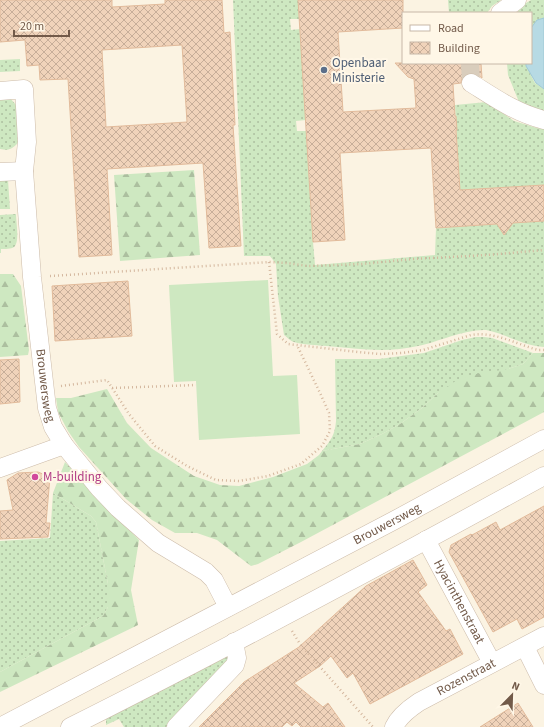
<svg xmlns="http://www.w3.org/2000/svg" width="544" height="727" viewBox="0 0 544 727" font-family="'Source Sans 3',sans-serif">
	<defs>
		<pattern id="grass-dots" width="8" height="8" patternUnits="userSpaceOnUse"><rect width="8" height="8" fill="#cee8c1"/><path d="M2 2h.1M6 6h.1" fill="none" stroke="#acbf9f" stroke-width="1.8" stroke-linecap="round"/></pattern>
		<pattern id="forest-firs" width="22" height="20" patternUnits="userSpaceOnUse"><rect width="22" height="20" fill="#cee8c1"/><path d="M5 1l3.5 6h-7zM16 11l3.5 6h-7z" fill="#acbf9f"/></pattern>
		<pattern id="building-cross-hatch" width="8" height="8" patternUnits="userSpaceOnUse"><rect width="8" height="8" fill="#f0d3ba"/><path d="M0 0l8 8M0 8l8-8" fill="none" stroke="#c7ae99"/></pattern>
	</defs>
	<rect width="100%" height="100%" fill="#fbf3e2"/>
	<path fill="url(#grass-dots)" d="M233,0H298L299,19H290L291,30L300,29L306,120L296,121L297,131H306L313,242L315,265L435,255L436,228L544,221V347C530,346 516,340 503,335C498,333 492,331 486,330C465,329 438,342 418,346C388,353 357,349 327,346C317,345 303,345 294,342C290,341 287,337 284,335L278,296L276,264L270,256H244Z
		M448,0H501L492,6L487,13H449Z
		M531,0H544V18L537,20L531,28V13H517L521,6Z
		M20,59V71L0,72V60Z
		M507,63H526V66L535,83L544,89V117L519,102L508,75Z
		M0,95L9,97L17,106L18,143C12,149 9,151 0,149Z
		M487,102L514,121L537,128L544,129V185L460,190L455,105Z
		M0,180H8L10,209H0Z
		M16,214C16,222 20,242 14,247C11,249 5,249 1,249V253H0V215Z
		M476,337H484L492,338L533,353L523,364L438,393L422,408L400,424L382,434L360,444L322,451C331,440 335,435 336,421L335,359H379L424,353L462,340Z
		M53,493L91,516L96,522L108,584V607L103,616L0,672V541L50,538Z
		M229,653L230,661L166,727H124L119,719L106,725V719Z"/>
	<path fill="url(#forest-firs)" d="M194,170L200,255L120,261L114,175Z
		M0,274H13L21,286L29,350L28,355L0,357Z
		M533,353H544V412L301,542L258,564L251,566L217,540L197,533H175L152,520L126,499L79,447L68,431L58,412L56,398H71L107,389L127,423L151,448L194,476L220,485L239,486L273,477L307,464L319,455L322,451L360,444L382,434L400,424L422,408L438,393L454,382L470,375L508,369L523,364Z
		M65,462L139,540L131,590L138,625L0,692V672L103,616L108,607V584L96,522L91,516L53,493Z"/>
	<path fill="#cee8c1" d="M268,280L273,376L297,375L300,434L199,440L196,381L174,382L169,285Z"/>
	<path fill="#b7dae4" stroke="#9ec9d5" d="M544,18V89L536,83L526,66V63H531V28L537,20Z"/>
	<path fill="url(#building-cross-hatch)" stroke="#e2bb9b" fill-rule="evenodd" d="M0,0H112V7L165,4V0H222L224,33L230,32L235,125H233L241,246L209,248L203,163L107,169L112,255L79,257L68,79L40,80L39,65L27,66L25,40L0,42ZM182,45L187,122L106,127L102,50Z
		M298,0H403V28L338,32L343,112L416,108L414,79L408,77L395,63H481L482,78L477,74L471,73L466,74L462,77L461,83L453,84L455,116H456L457,130H456L460,190L544,185V221L513,223L504,235L497,224L436,228L431,148L340,153L345,240L313,242Z
		M128,281L132,336L55,341L52,286Z
		M19,359L20,402L0,404V360Z
		M38,472L50,477L46,523H50L48,537L0,539V511L13,510L7,480L18,473Z
		M544,506V617L522,629L517,619L493,632L449,552L451,545L471,534L472,535L496,522L500,530Z
		M413,560L427,585L418,592L446,631L450,629L463,654L370,704L353,673L347,678L331,656L320,666L294,683L323,707L328,703L345,727H301L296,722L292,726L287,722L282,727H199L244,682L299,647L366,586Z
		M518,703L533,727H480Z"/>
	<g fill="none" stroke-linecap="round" stroke-linejoin="round">
		<path stroke="#d9cdbc" stroke-width="18" stroke-dasharray="18 9" stroke-linecap="butt" d="M470,63L471,83"/>
		<defs>
			<g id="minor">
				<path d="M500,13L517,0"/>
				<path d="M471,83C495,98 516,113 544,120"/>
				<path id="s1" d="M0,91L24,89L27,142L24,171L32,277L47,408L53,427L64,445L99,488L118,508L158,543L206,572L214,580L228,607"/>
				<path d="M0,172L24,171"/>
				<path d="M0,468L64,445"/>
				<path id="s2" d="M426,540L492,663"/>
				<path d="M525,647L544,685"/>
				<path id="s3" d="M0,727L393,521L544,439"/>
				<path d="M70,727C230,647 387,562 544,476"/>
				<path d="M176,727L235,665L237,658L234,642"/>
				<path id="s4" d="M394,727C399,716 410,708 419,702L544,636"/>
			</g>
		</defs>
		<use href="#minor" stroke="#ccbba9" stroke-width="19"/>
		<path stroke="#d4b79e" stroke-width="2.5" stroke-dasharray="1 3" stroke-linecap="butt" d="M269,262L277,334L288,344L358,352L380,354L402,353L423,350L471,335C494,331 516,344 538,350H544
			M50,276L269,262L287,263L308,266L362,264L413,259L487,255L544,250
			M61,386L107,380L129,414L155,446L187,466L216,480L239,481L268,476L301,464L322,446L330,431L329,413L320,393L297,345
			M112,388L196,385
			M292,631L300,644L373,727"/>
		<use href="#minor" stroke="#fff" stroke-width="18"/>
	</g>
	<circle fill="#5c6f8a" stroke="#fff7e7" stroke-width="1.5" cx="324" cy="70" r="4"/>
	<circle fill="#d1479c" stroke="#fff7e7" stroke-width="1.5" cx="35" cy="477" r="4"/>
	<g text-anchor="middle" dominant-baseline="central" stroke-width="4" stroke-linejoin="round" paint-order="stroke">
		<g font-size="13" fill="#4e5e75" stroke="#fff7e7" text-anchor="start">
			<text x="332" y="63">Openbaar<tspan x="332" dy="15">Ministerie</tspan></text>
		</g>
		<g font-size="13" fill="#725a49" stroke="#fff7e7">
			<text stroke="none"><textPath href="#s1" startOffset="322">Brouwersweg</textPath></text>
			<text stroke="none"><textPath href="#s3" startOffset="437">Brouwersweg</textPath></text>
			<text stroke="none"><textPath href="#s2" startOffset="70">Hyacinthenstraat</textPath></text>
			<text stroke="none"><textPath href="#s4" startOffset="89">Rozenstraat</textPath></text>
		</g>
		<g font-size="13" fill="#b23c85" stroke="#fff7e7" text-anchor="start">
			<text x="43" y="477">M-building</text>
		</g>
	</g>
	<rect x="402" y="12" width="130" height="52" fill="#fff7e7" stroke="#c7b8a8"/>
	<rect x="410" y="25" width="20" height="6" fill="#ffffff" stroke="#c7b8a8"/>
	<text x="438" y="32" font-size="12" fill="#725a49">Road</text>
	<rect x="410" y="42" width="20" height="12" fill="url(#building-cross-hatch)" stroke="#c7b8a8"/>
	<text x="438" y="52" font-size="12" fill="#725a49">Building</text>
	<g transform="translate(512 695) rotate(23)" stroke="#fff7e7" stroke-width="3" paint-order="stroke">
	<path d="M0-3L7 15L0 10L-7 15Z" fill="#725a49"/>
	<text y="-6" font-size="11" font-weight="bold" text-anchor="middle" fill="#725a49">N</text>
	</g>
	<path d="M14 30v6h55v-6" fill="none" stroke="#725a49" stroke-width="2"/>
	<text x="20" y="30" font-size="12" fill="#725a49" stroke="#fff7e7" stroke-width="3" paint-order="stroke">20 m</text>
</svg>
